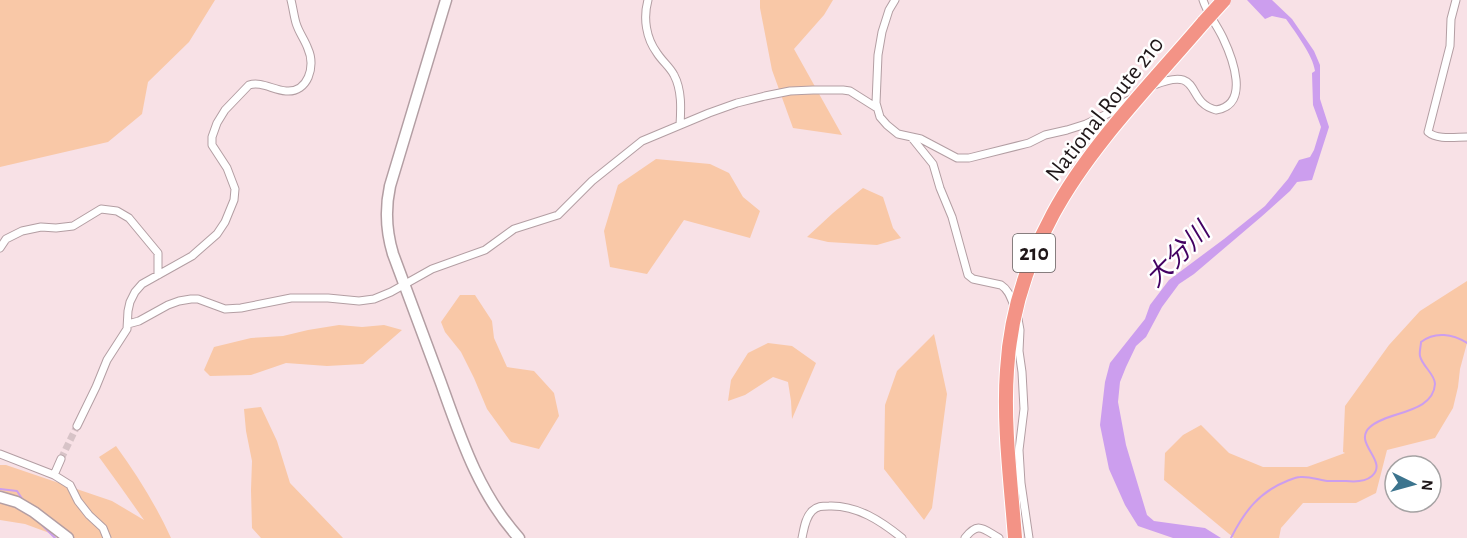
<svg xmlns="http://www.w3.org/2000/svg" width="1467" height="538" viewBox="0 0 1467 538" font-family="'Alegreya Sans','Noto Sans JP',sans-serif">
	<rect width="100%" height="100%" fill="#f8e1e6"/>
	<path fill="#f9c8a7" d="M0,0H215L189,42L148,82L142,114L108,142L0,167Z
		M760,0H833L824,15L794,49L842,135L793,128L772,70L760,8Z
		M656,159L710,164L729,173L743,197L760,211L750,238L684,220L647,274L610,267L604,231L618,185Z
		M863,188L883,197L893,228L901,238L877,245L828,242L807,237L833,213Z
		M1467,281V343L1460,369L1458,387L1453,408L1435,438L1387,450L1376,493L1356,503H1303L1281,528L1279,538H1234L1164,480L1165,453L1183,435L1201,425L1229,453L1263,467H1307L1345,453L1343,452L1345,406L1389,345L1420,311Z
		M460,295H475L492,321L494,338L507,367L534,371L554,393L559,416L539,449L511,442L487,409L474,378L461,352L445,332L441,322Z
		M339,325L362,327L384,325L402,330L363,364L327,366L286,363L251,375L210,376L204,370L214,347L251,338L283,336L308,330Z
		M934,334L947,394L932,508L924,520L884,469L885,405L897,371Z
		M768,343L792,346L816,363L792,419L791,401L788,382L773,377L745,395L728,401L731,380L748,353Z
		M261,407L277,441L290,483L343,538H261L252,528L251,490L252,461L246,431L244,409Z
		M116,446C137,475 156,505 171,538H63L25,524L0,520V465H6L112,501L144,520L120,486L99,457Z"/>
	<path fill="#cc9eee" d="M1247,0H1272L1292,19L1314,51L1320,65V99L1329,127L1312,180L1297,182L1290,191L1261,217L1194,274L1179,284L1162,307L1146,337L1136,346L1126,367L1120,382L1118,402L1126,445L1147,515L1154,521L1205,528L1221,538H1173L1138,526L1125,505L1109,469L1100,425L1105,382L1110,363L1145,319L1150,305L1169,280L1224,239L1265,206L1288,179L1299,160L1310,157L1314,150L1321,127L1313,105L1312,73L1315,71C1313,55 1295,32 1286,19L1272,16L1265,19Z"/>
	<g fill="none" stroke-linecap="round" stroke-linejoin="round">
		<path stroke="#cc9eee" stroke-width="2" d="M0,489L17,491L23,500
			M38,521L55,538
			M1231,538C1244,512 1259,492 1287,481C1292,479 1296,477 1300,477C1310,476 1318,480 1327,481C1333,481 1340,481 1346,481C1355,482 1365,482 1372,476C1389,461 1352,443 1370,427C1387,411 1433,414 1435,384C1435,374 1422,366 1420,356C1419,352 1421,346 1421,342C1435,331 1453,334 1467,343"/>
		<path stroke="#d7c3c7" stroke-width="7" stroke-dasharray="7 3.5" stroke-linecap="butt" d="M61,459L77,426"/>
		<defs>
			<path id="street" d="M648,0C643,18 646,38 657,53C662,61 670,67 674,75C682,90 681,109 680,125
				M895,0L889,10L882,32L878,55L876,103L880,117L887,125L898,134L921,139L957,158H969L1029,143L1045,135L1067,130L1086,124L1107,114L1129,100
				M1456,0L1451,19L1450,46L1428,132C1437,140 1455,137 1467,137
				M1154,85C1204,65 1184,102 1216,110C1251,105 1232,57 1223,38C1217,25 1207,13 1203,0
				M912,138L933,164L940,188L952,217L968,275L973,279L1001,285C1009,290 1011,299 1015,308
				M0,248L6,239L22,231L41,227L56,228L73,226L101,209L117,211L129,218L158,253V275
				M1018,319L1020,330L1019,351L1022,372L1024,409L1019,450L1021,483L1029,538
				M128,324L139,321L168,305L179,301L191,299H198L225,309L241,308L291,298H328L359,301L374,299L391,292L432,269L485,250L514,229L558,215L592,181L642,141L709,113L737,103L765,96L790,91L813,90H843L850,91L877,108
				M77,426L96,387L107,360L127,329L128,311L130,302L135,292L142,284L192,256L217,234L225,222L234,200L235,189L227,168L212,145V137L217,123L225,110L249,85C261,81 273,90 286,91C308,93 316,66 308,49C305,40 299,33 296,23C294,16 293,8 291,0
				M0,454L54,475L70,485L78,501L89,515L103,528L107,538
				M54,475L61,459
				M802,538C804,529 805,518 812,511C817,506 822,506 829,506C857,505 881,521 902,538
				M965,538C978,521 983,529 999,538"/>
			<path id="secondary" d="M446,0L390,186C385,209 386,231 393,254C409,297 425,340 441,383C461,439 479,494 519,538
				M0,497L17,502L34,512L68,538"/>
			<path id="highway" d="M1015,538C1011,484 1003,424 1007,370C1010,316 1027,262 1053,214C1090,145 1153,82 1204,22"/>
		</defs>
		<use href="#street" stroke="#b39ea3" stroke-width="9"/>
		<use href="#secondary" stroke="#b39ea3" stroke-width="13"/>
		<use href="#highway" stroke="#fff" stroke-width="16"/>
		<use href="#street" stroke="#fff" stroke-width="7"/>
		<use href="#secondary" stroke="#fff" stroke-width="10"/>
		<use href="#highway" stroke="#f39386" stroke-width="14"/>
		<defs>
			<path id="highway-bridge" d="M1204,22L1224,0"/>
		</defs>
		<use href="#highway-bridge" stroke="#fff" stroke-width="16" stroke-linecap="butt"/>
		<use href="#highway-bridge" stroke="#f39386" stroke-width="14"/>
	</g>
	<g text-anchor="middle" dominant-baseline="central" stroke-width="5" stroke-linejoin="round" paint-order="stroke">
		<rect fill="#fff" stroke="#625d5e" stroke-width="1.5" x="1013" y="234" width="42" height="38" rx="4.5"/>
		<g font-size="22" font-weight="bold" fill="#1f1719">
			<text x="1034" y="253">210</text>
		</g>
		<g font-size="24" fill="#1f1719" stroke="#fff">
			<text transform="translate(1105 109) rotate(-52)">National Route 210</text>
		</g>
		<g font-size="26" font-style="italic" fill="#430062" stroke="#fff">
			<text transform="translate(1178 255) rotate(-45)">大分川</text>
		</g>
	</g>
	<g transform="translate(1413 484) rotate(95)"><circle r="28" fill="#ffffff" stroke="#a5a2a3" stroke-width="1.5"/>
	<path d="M0-4.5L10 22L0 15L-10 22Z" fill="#3c748e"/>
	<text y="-9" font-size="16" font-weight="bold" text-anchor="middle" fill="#1f1719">N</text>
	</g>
</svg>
